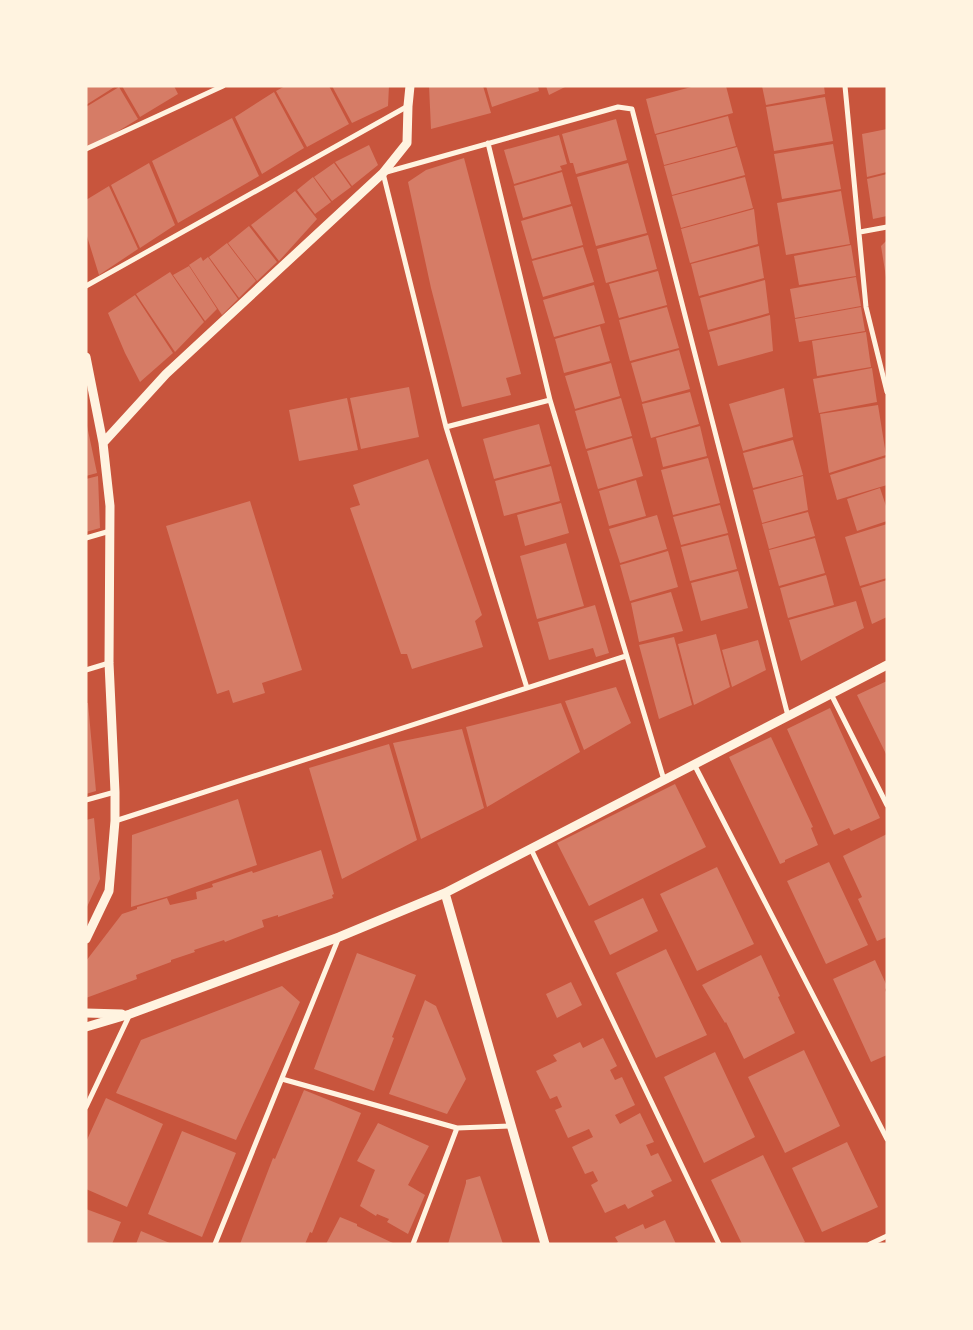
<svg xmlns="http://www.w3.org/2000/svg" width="973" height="1330" viewBox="0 0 973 1330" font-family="Georgia,serif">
	<rect width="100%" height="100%" fill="#c8553d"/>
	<path fill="#d67c66" d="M86,86H116L86,105Z
		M122,86H174L178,94L140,117Z
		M285,86H329L349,124L307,147L276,91Z
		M332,86H389L388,106L352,123Z
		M429,86H483L491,113L431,129Z
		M486,86H538L539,91L492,107Z
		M546,86H567L549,95Z
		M695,86H726L733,113L655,134L646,99Z
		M762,86H824L825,94L766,105Z
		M119,87L138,119L86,151V107Z
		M274,92L304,148L262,174L235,117Z
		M825,97L833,141L774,151L766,107Z
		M728,116L736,146L664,165L656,135Z
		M232,118L259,176L178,223L152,161Z
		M616,119L627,160L576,174L573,163H570L562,134Z
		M887,129V172L867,177L862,134Z
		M559,135L567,164L560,166L562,170L514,184L504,150Z
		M833,144L841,189L782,199L774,154Z
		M369,145L378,165L352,186L335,162Z
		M737,147L745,175L672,195L664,166Z
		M464,158L521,374L506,378L511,395L462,407L431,288L408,182L426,170Z
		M149,163L175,225L140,248L111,185Z
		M334,163L351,187L332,201L314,177Z
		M628,163L647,233L596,246L577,177Z
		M562,172L571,204L523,218L514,186Z
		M887,174V216L873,219L867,179Z
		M313,177L331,202L315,214L297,190Z
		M745,177L753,208L681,228L672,196Z
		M109,186L138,249L99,275L86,233V200Z
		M295,191L317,219L279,261L251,225Z
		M841,191L850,244L786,255L777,203Z
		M572,206L583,245L532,259L521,221Z
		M754,209L758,244L690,263L681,229Z
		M249,226L277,262L257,281L228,243Z
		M648,235L657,269L606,283L597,249Z
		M887,240V277H886L881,246Z
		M227,243L256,281L239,298L209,257Z
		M851,245L856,276L799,285L794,256Z
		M759,246L764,278L699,296L691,264Z
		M583,247L594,282L543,297L532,261Z
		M201,257L203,261L208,257L238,299L222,315L189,265Z
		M189,266L217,309L205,321L173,275Z
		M658,271L667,305L619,318L609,284Z
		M170,272L204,322L175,352L136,294Z
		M856,277L861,306L795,318L790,289Z
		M765,280L769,313L708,330L700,298Z
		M594,285L605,323L554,337L543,300Z
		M135,295L173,353L140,382L125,353L108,313Z
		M667,307L679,348L630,361L619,320Z
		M861,307L865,331L799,342L795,319Z
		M770,315L773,351L718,366L709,332Z
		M600,326L610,361L564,373L555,339Z
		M866,332L871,367L817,376L812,341Z
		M679,350L690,389L642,402L631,363Z
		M611,363L620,396L575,409L565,376Z
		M872,368L877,402L819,413L813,379Z
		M409,387L419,437L361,449L350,398Z
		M784,388L793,437L743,451L729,404Z
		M690,392L699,424L651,438L642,404Z
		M347,398L358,450L299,461L289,410Z
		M621,398L632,436L586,449L575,411Z
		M878,405L886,455L829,473L820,414Z
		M86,421L97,473L86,476Z
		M539,424L550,464L494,479L483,439Z
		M700,426L707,456L663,467L656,438Z
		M632,438L643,476L598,489L587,451Z
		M793,440L803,475L753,488L743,453Z
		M887,457V485L837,500L830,475Z
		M708,458L720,503L673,515L661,470Z
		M428,459L482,615L475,621L483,647L412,669L407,654H401L350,508L360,505L353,485Z
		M551,466L560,501L504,516L495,481Z
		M98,476L100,528L86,532V479Z
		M803,476L808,510L762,523L753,490Z
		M636,480L646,516L609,526L599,491Z
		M880,488L887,509V521L857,531L847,499Z
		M250,501L302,670L262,683L265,693L233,703L229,690L217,694L166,526Z
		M561,503L569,533L525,546L517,515Z
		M720,505L728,533L681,545L673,517Z
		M808,512L815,536L769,549L762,524Z
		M657,515L667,549L620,563L609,529Z
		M887,524V578L860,586L845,537Z
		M728,535L737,569L690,581L681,547Z
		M815,538L825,573L779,586L769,550Z
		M566,543L584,606L537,619L520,556Z
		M668,551L678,587L630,601L620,565Z
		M738,571L748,608L701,621L691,583Z
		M826,575L834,605L788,618L780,588Z
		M887,580V617L872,624L861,588Z
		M671,592L683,631L639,642L631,603Z
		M856,601L864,628L801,661L789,620Z
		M595,605L609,653L596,657L593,648L549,660L538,622Z
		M716,634L730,687L694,705L678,644Z
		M674,637L692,705L659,719L639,645Z
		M758,640L766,670L732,687L722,650Z
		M887,681V756L857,695Z
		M616,687L631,723L584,750L565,701Z
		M86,703H88L96,791L86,794Z
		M561,703L580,752L487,807L466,727Z
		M830,708L880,818L851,831L849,828L834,835L787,729Z
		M462,729L484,808L421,839L393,743Z
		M771,737L813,827L811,828L818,845L785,860V862L780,864L729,757Z
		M389,744L417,840L342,879L309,768Z
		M675,784L706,847L589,906L557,843Z
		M238,799L257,865L169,896L131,907L132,835Z
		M94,818L100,879L86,909V820Z
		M887,834V937L877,941L858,899L862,897L843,856Z
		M321,850L334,894L332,895L333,898L278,917V915L262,920L264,927L225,942L224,940L194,950L195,952L171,960V962L136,975L137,979L86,998V961L122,914L137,909V907L167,898L170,905L197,899L196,892L213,887L212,884L252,871L253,873Z
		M829,862L868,945L826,964L787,881Z
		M717,867L754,944L697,971L660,894Z
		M643,898L658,931L610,955L594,921Z
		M666,949L707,1035L656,1058L616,973Z
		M357,953L416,975L392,1037L394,1038L374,1091L314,1069Z
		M761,955L780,996L778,997L795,1033L744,1059L726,1022L725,1023L702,985Z
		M875,960L887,986L885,990L887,994V1055L871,1062L833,979Z
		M571,982L582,1005L557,1018L546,994Z
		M282,986L300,1002L236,1140L116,1093L141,1040Z
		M425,1000L436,1006L466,1079L447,1114L389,1094Z
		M603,1038L617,1066L610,1070L615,1080L622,1077L635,1105L615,1115L620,1124L640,1113L654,1142L646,1145L651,1156L658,1153L672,1181L651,1191L654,1196L628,1209L625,1204L605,1213L591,1185L598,1181L593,1171L585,1174L572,1147L593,1137L589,1129L568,1138L555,1110L562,1107L557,1096L550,1099L536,1071L557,1061L553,1055L580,1042L583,1048Z
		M804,1050L840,1126L785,1153L748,1077Z
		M715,1052L755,1137L704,1163L664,1077Z
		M304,1090L361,1113L312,1233L310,1232L305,1244H240L273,1158L275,1159Z
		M106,1098L163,1124L127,1207L86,1189V1142Z
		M378,1123L429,1146L408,1185L425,1195L408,1234L387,1222L389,1219L377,1214L376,1216L360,1206L375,1170L357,1161Z
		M182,1131L236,1153L202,1237L148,1214Z
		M847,1142L878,1207L822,1232L792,1168Z
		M763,1155L805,1242L801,1244H742L711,1180Z
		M480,1176L503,1244H448L466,1183V1180Z
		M86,1209L121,1222L112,1244H86Z
		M340,1217L357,1224V1226L395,1244H326Z
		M665,1220L676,1244H615L618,1242L615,1237L643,1224L645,1229Z
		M141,1231L172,1244H136Z"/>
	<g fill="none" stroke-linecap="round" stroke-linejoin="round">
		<path stroke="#fff3e0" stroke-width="5" d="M845,86L866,307L887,392
			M488,143L550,400L664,780
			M86,149L223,86
			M860,232L887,227
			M86,286L408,106
			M550,400L446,427L383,173L618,107L632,109L788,716
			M446,427L527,688
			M86,538L110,531
			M86,670L109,663
			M831,694L887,805
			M694,764L887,1139
			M86,800L115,792
			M115,821L626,656
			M531,849L719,1244
			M282,1079L457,1128L511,1126
			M86,1107L130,1014
			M215,1244L339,937
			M413,1244L457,1128
			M870,1244L887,1236"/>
		<path stroke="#fff3e0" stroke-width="9" d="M86,357L103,443
			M445,893L545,1244
			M86,939L109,891L115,821V792L109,663L110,506L103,443L166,374L383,173L407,143L408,106L410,86
			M86,1013L122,1014
			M86,1027L130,1014L339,937L445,893L887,665"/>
	</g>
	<rect width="973" height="1330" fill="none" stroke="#fff3e0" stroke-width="175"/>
</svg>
